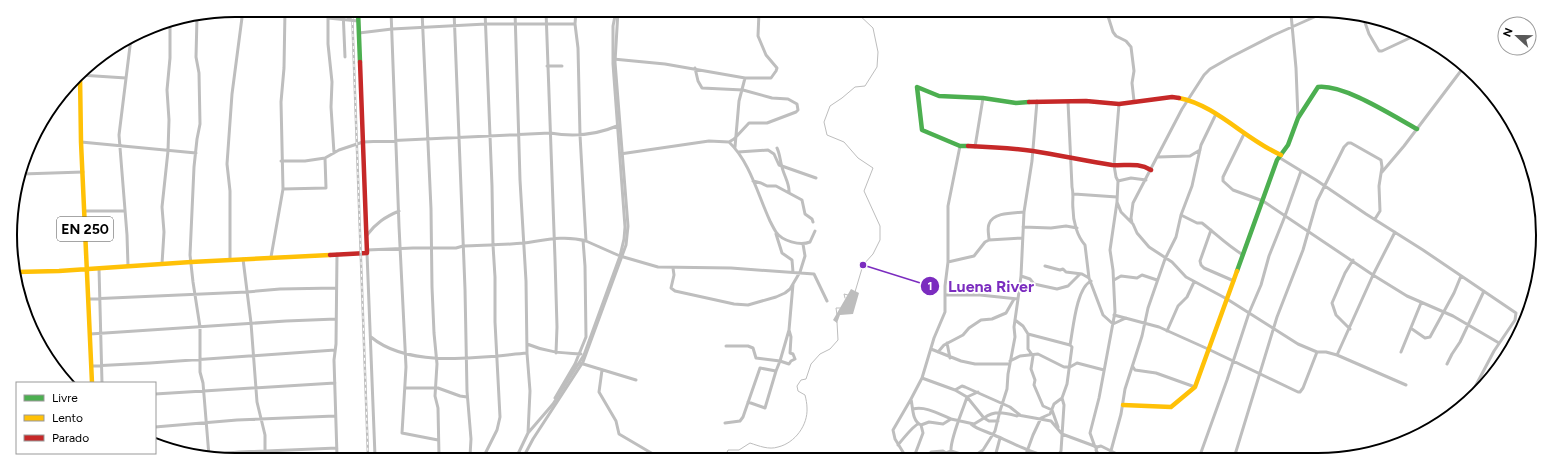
<svg xmlns="http://www.w3.org/2000/svg" width="1553" height="470" viewBox="0 0 1553 470" font-family="Figtree,sans-serif">
	<rect width="100%" height="100%" fill="#fff"/>
	<path fill="#bdbdbd" d="M851,289L859,293L853,314L840,315L837,323L833,320Z"/>
	<g fill="none" stroke-linecap="round" stroke-linejoin="round">
		<path stroke="#bdbdbd" stroke-width="1" d="M855,292L863,265L873,254L880,240V226L864,191L873,168L858,158L844,142L827,135L824,122L830,106L842,98L855,87L865,86L877,67L878,52L873,28L856,12
			M845,298L844,294L848,295
			M837,315L836,308H840
			M725,457L728,450H739L750,443C759,446 769,450 778,447C795,443 808,425 807,408C807,404 806,399 805,395L798,391L797,386L801,380L806,379L811,364L820,354L830,349L838,340L837,322"/>
		<path stroke="#bdbdbd" stroke-width="3" d="M524,456L533,439L583,362L626,245L628,226L615,62L618,11"/>
		<path stroke="#bebebe" stroke-width="3" d="M328,10V44L332,82L331,107L334,153
			M343,10L345,57
			M391,11L399,226L406,367L402,433L438,440
			M422,11L431,209L432,287L434,333L437,364L435,396L438,408L439,456
			M454,11L465,289L467,391L471,439L470,456
			M515,11L520,180L526,281L527,353L530,391L528,433
			M546,11L555,259L557,327L556,353
			M576,11L575,24L578,48L580,135L586,241L620,256L658,267L731,268L814,274L827,301
			M343,12L351,20
			M1107,13L1113,32L1116,36L1126,41L1131,47L1134,71L1132,83L1134,101
			M1291,14L1296,68L1298,118
			M1362,14L1369,34L1379,51H1382L1414,36
			M197,17L196,57L199,73L200,124L197,139L194,167L190,255L193,282L200,327V372L203,383L209,456
			M328,18L358,21
			M359,33L392,29L486,24H575
			M613,59L665,64L745,78H771L776,71L777,68L766,55L758,36L759,12
			M547,66H562
			M695,68L698,81L702,88L743,90L772,98L788,99L797,104L798,110L796,112L767,123H749L734,139L729,142
			M80,75L126,78
			M1068,102L1072,187C1074,195 1072,201 1073,209C1073,221 1077,236 1085,245L1089,278L1103,315L1113,324L1126,318
			M1244,134L1223,177V181L1233,190L1263,201L1373,275L1407,296L1453,316L1499,343
			M81,142L196,153
			M735,147L739,101L745,78
			M975,147L983,98
			M777,148C780,154 780,161 782,167C784,176 790,184 789,193
			M738,152L768,150L774,154L779,165L816,178
			M620,154L709,141L729,142C750,162 758,195 770,221C772,225 774,229 776,232C782,241 800,246 810,242L815,231
			M1158,157L1190,156L1200,150
			M1280,158L1316,180L1366,214L1423,250L1516,313L1515,320L1494,351L1475,387
			M281,161H305L325,158L339,150L363,142L550,133C573,137 596,135 617,126
			M1382,172L1404,146L1463,68
			M22,174L83,172
			M753,181L761,183L767,186H776L802,200L805,214L812,219L813,222
			M1118,181L1131,178L1146,180
			M283,189L326,188L325,158
			M1074,194L1117,197
			M1117,202L1121,212L1133,224L1137,233L1149,247L1172,262L1186,277L1227,299L1298,344L1317,352H1326L1337,355L1406,385
			M84,211H124
			M1181,215L1197,223H1202C1216,234 1228,246 1243,255
			M1132,223L1131,218L1133,203L1182,109L1204,75L1210,69L1231,57L1274,35L1321,14
			M1023,227L1051,228L1066,226L1077,228
			M1211,230L1200,261L1201,265L1204,268L1234,281
			M776,234L782,253L792,260L793,272
			M367,235C376,223 385,217 399,211
			M989,240C989,235 987,229 989,224C993,212 1014,213 1024,212
			M367,250L413,248H456L463,246C483,245 504,245 524,243C545,240 565,235 586,241
			M367,253L375,456
			M337,254L336,344L334,360L337,456
			M271,257L283,189L281,102L284,68L285,10
			M243,259L251,323L257,402L265,435V451
			M230,260V191L227,164L232,94L243,10
			M948,262L974,256L985,242L989,240L1022,238
			M162,264L164,232L162,207L168,151L169,120L167,90L170,58V23
			M128,266L127,235L119,135L131,38
			M1045,266L1060,270L1063,269L1066,272L1082,274L1089,278
			M99,268L102,383
			M673,268L674,275L671,288L675,291L734,304L748,305L776,297L785,293L790,289L800,272L805,256L803,244
			M1021,276L1030,279L1034,284L1057,289L1068,286L1080,274
			M1114,280L1121,276L1137,278L1142,275L1157,280
			M945,295H980L1018,299L1014,327L1015,337L1008,374L1007,389L1000,411L995,431L983,450L973,457
			M89,299L247,292L280,289L336,288
			M1018,299L1021,276L1024,212L1032,161L1037,101
			M1114,315L1159,327L1208,349L1298,392H1300L1303,388L1317,352
			M1015,320L1023,326L1028,334L1070,345L1072,347L1067,384L1062,398L1064,405L1061,451L1058,456L1054,457
			M1350,329L1336,315L1332,303L1345,273L1353,260
			M1412,329L1425,338L1430,337L1454,293L1461,276
			M789,330L793,284
			M1167,331L1178,306L1187,297L1194,282
			M90,334L286,321L336,319
			M1028,334V349L1033,356L1031,369L1035,380L1034,385L1043,406L1052,410L1058,427
			M371,337C409,369 481,357 527,353
			M947,343L950,358
			M527,344C546,352 561,353 581,354
			M1070,345C1073,331 1076,288 1091,281
			M726,346H748L753,348L756,358L780,361L789,364L791,361L795,359L793,354L790,353L791,337L789,330L780,361L776,371
			M931,349L961,361L975,364H1010
			M938,352L944,345L963,335L969,328L981,320L992,319L1006,313L1014,299
			M1401,352L1421,303
			M1337,355L1373,275L1395,232
			M1010,361L1020,356L1038,354L1064,367H1070L1077,363L1104,370
			M580,363L636,380
			M1447,364L1452,354L1460,342L1484,291
			M92,366L150,363L335,350
			M1133,367L1135,370L1156,373L1195,387
			M602,370L599,392L616,421L619,434L653,454
			M922,378L955,390L967,397L978,392
			M405,388H438L460,396L467,397
			M955,390L962,386L965,387L1010,407L1020,415
			M155,394L335,383
			M967,397L984,418C995,410 1005,413 1017,416L1018,415L1051,421L1062,434L1097,447L1101,446L1125,458
			M967,397C963,410 950,439 951,451L970,457
			M555,398L575,364L586,337L585,266L583,240
			M911,399C913,408 912,421 921,425L923,433L914,457
			M913,409C926,406 939,414 951,419
			M725,423L740,421L743,417L760,368L776,371L765,408L748,402
			M971,424C978,430 986,431 994,435C1013,443 1032,454 1053,457
			M921,425L929,422L943,424L951,419L974,424L984,418L989,421H998
			M155,427L237,420L335,416
			M898,445C902,440 914,426 918,424
			M1095,447L1090,433L1099,398L1115,312L1113,270L1110,250L1117,202L1118,181L1116,177L1114,165L1119,104
			M1097,447L1096,450L1100,458
			M931,452L943,451L946,453L951,451
			M196,456L239,452L337,448
			M484,456L497,430L500,417L495,322V277L493,245L492,186L485,11
			M517,456L528,433L553,404L584,355L620,256L624,239L625,227L613,64V26L616,11
			M906,457L895,439L893,430L911,399L922,378L934,338L945,312V286L948,262V206L960,146
			M995,457L1000,438
			M1025,457L1033,435L1041,418L1050,414L1054,404L1062,398
			M1109,458L1121,414L1125,389L1142,336L1148,308L1165,259L1176,237L1181,215L1192,186L1201,145L1216,114
			M1199,458L1227,380L1249,313L1261,285L1269,256L1285,216L1301,171
			M1234,458L1277,317L1303,250L1317,201L1344,147L1348,143H1351L1381,160L1382,167L1379,186L1380,211L1375,219"/>
		<path stroke="#4caf50" stroke-width="4.5" d="M358,10L360,62
			M968,146H960L922,130L917,87L939,96L983,98L1016,103L1029,102
			M1237,271L1277,160L1288,145L1298,118L1318,87C1344,84 1393,116 1417,129"/>
		<path stroke="#ffc107" stroke-width="4.5" d="M80,75L81,142L92,383
			M1179,98C1216,105 1246,140 1281,155
			M16,272L59,271L191,262L330,255
			M1123,405L1171,407L1195,387L1237,271"/>
		<path stroke="#c62828" stroke-width="4.5" d="M1029,102L1086,101L1119,104L1172,97L1179,98
			M968,146C990,147 1011,148 1033,151C1059,155 1086,161 1112,165C1126,166 1138,162 1151,170
			M330,255L367,253L360,62"/>
		<defs>
			<path id="rail" d="M352,10L368,456"/>
		</defs>
		<use href="#rail" stroke="#bebebe" stroke-width="2.5"/>
		<use href="#rail" stroke="#fff" stroke-width="1" stroke-dasharray="3" stroke-linecap="butt"/>
	</g>
	<g text-anchor="middle" dominant-baseline="central" stroke-width="3.5" stroke-linejoin="round" paint-order="stroke">
		<rect fill="#fff" stroke="#4c4c4c" stroke-width="1" x="57" y="217" width="56" height="24" rx="3"/>
		<g font-size="14" font-weight="bold" fill="#000">
			<text x="85" y="229">EN 250</text>
		</g>
	</g>
	<path d="M0 0H1553V470H0ZM235 17H1318A218 218 0 0 1 1536 235V235A218 218 0 0 1 1318 453H235A218 218 0 0 1 17 235V235A218 218 0 0 1 235 17Z" fill="#fff" fill-rule="evenodd"/>
	<path fill="none" stroke="#000" stroke-width="2" d="M235 17H1318A218 218 0 0 1 1536 235V235A218 218 0 0 1 1318 453H235A218 218 0 0 1 17 235V235A218 218 0 0 1 235 17Z"/>
	<path fill="none" stroke="#7b2cbf" stroke-width="1.5" d="M863 265L930 286"/>
	<g fill="#7b2cbf" stroke="#fff" stroke-width="1.5">
		<circle cx="863" cy="265" r="4"/>
		<circle cx="930" cy="286" r="10"/>
	</g>
	<g font-size="12" text-anchor="middle" font-weight="bold" fill="#fff">
		<text x="930" y="290">1</text>
	</g>
	<g font-size="16" text-anchor="middle" font-weight="bold" fill="#7b2cbf" stroke="#fff" stroke-width="3.5" stroke-linejoin="round" paint-order="stroke">
		<text x="991" y="292">Luena River</text>
	</g>
	<rect x="16" y="382" width="140" height="72" fill="#ffffff" stroke="#999999"/>
	<rect x="24" y="395" width="20" height="6" fill="#4caf50" stroke="#999999"/>
	<text x="52" y="402" font-size="12" fill="#000000">Livre</text>
	<rect x="24" y="415" width="20" height="6" fill="#ffc107" stroke="#999999"/>
	<text x="52" y="422" font-size="12" fill="#000000">Lento</text>
	<rect x="24" y="435" width="20" height="6" fill="#c62828" stroke="#999999"/>
	<text x="52" y="442" font-size="12" fill="#000000">Parado</text>
	<g transform="translate(1517 36) rotate(292)"><circle r="19" fill="#ffffff" stroke="#999999"/>
	<path d="M0-3L7 15L0 10L-7 15Z" fill="#595959"/>
	<text y="-6" font-size="11" font-weight="bold" text-anchor="middle" fill="#000000">N</text>
	</g>
</svg>
